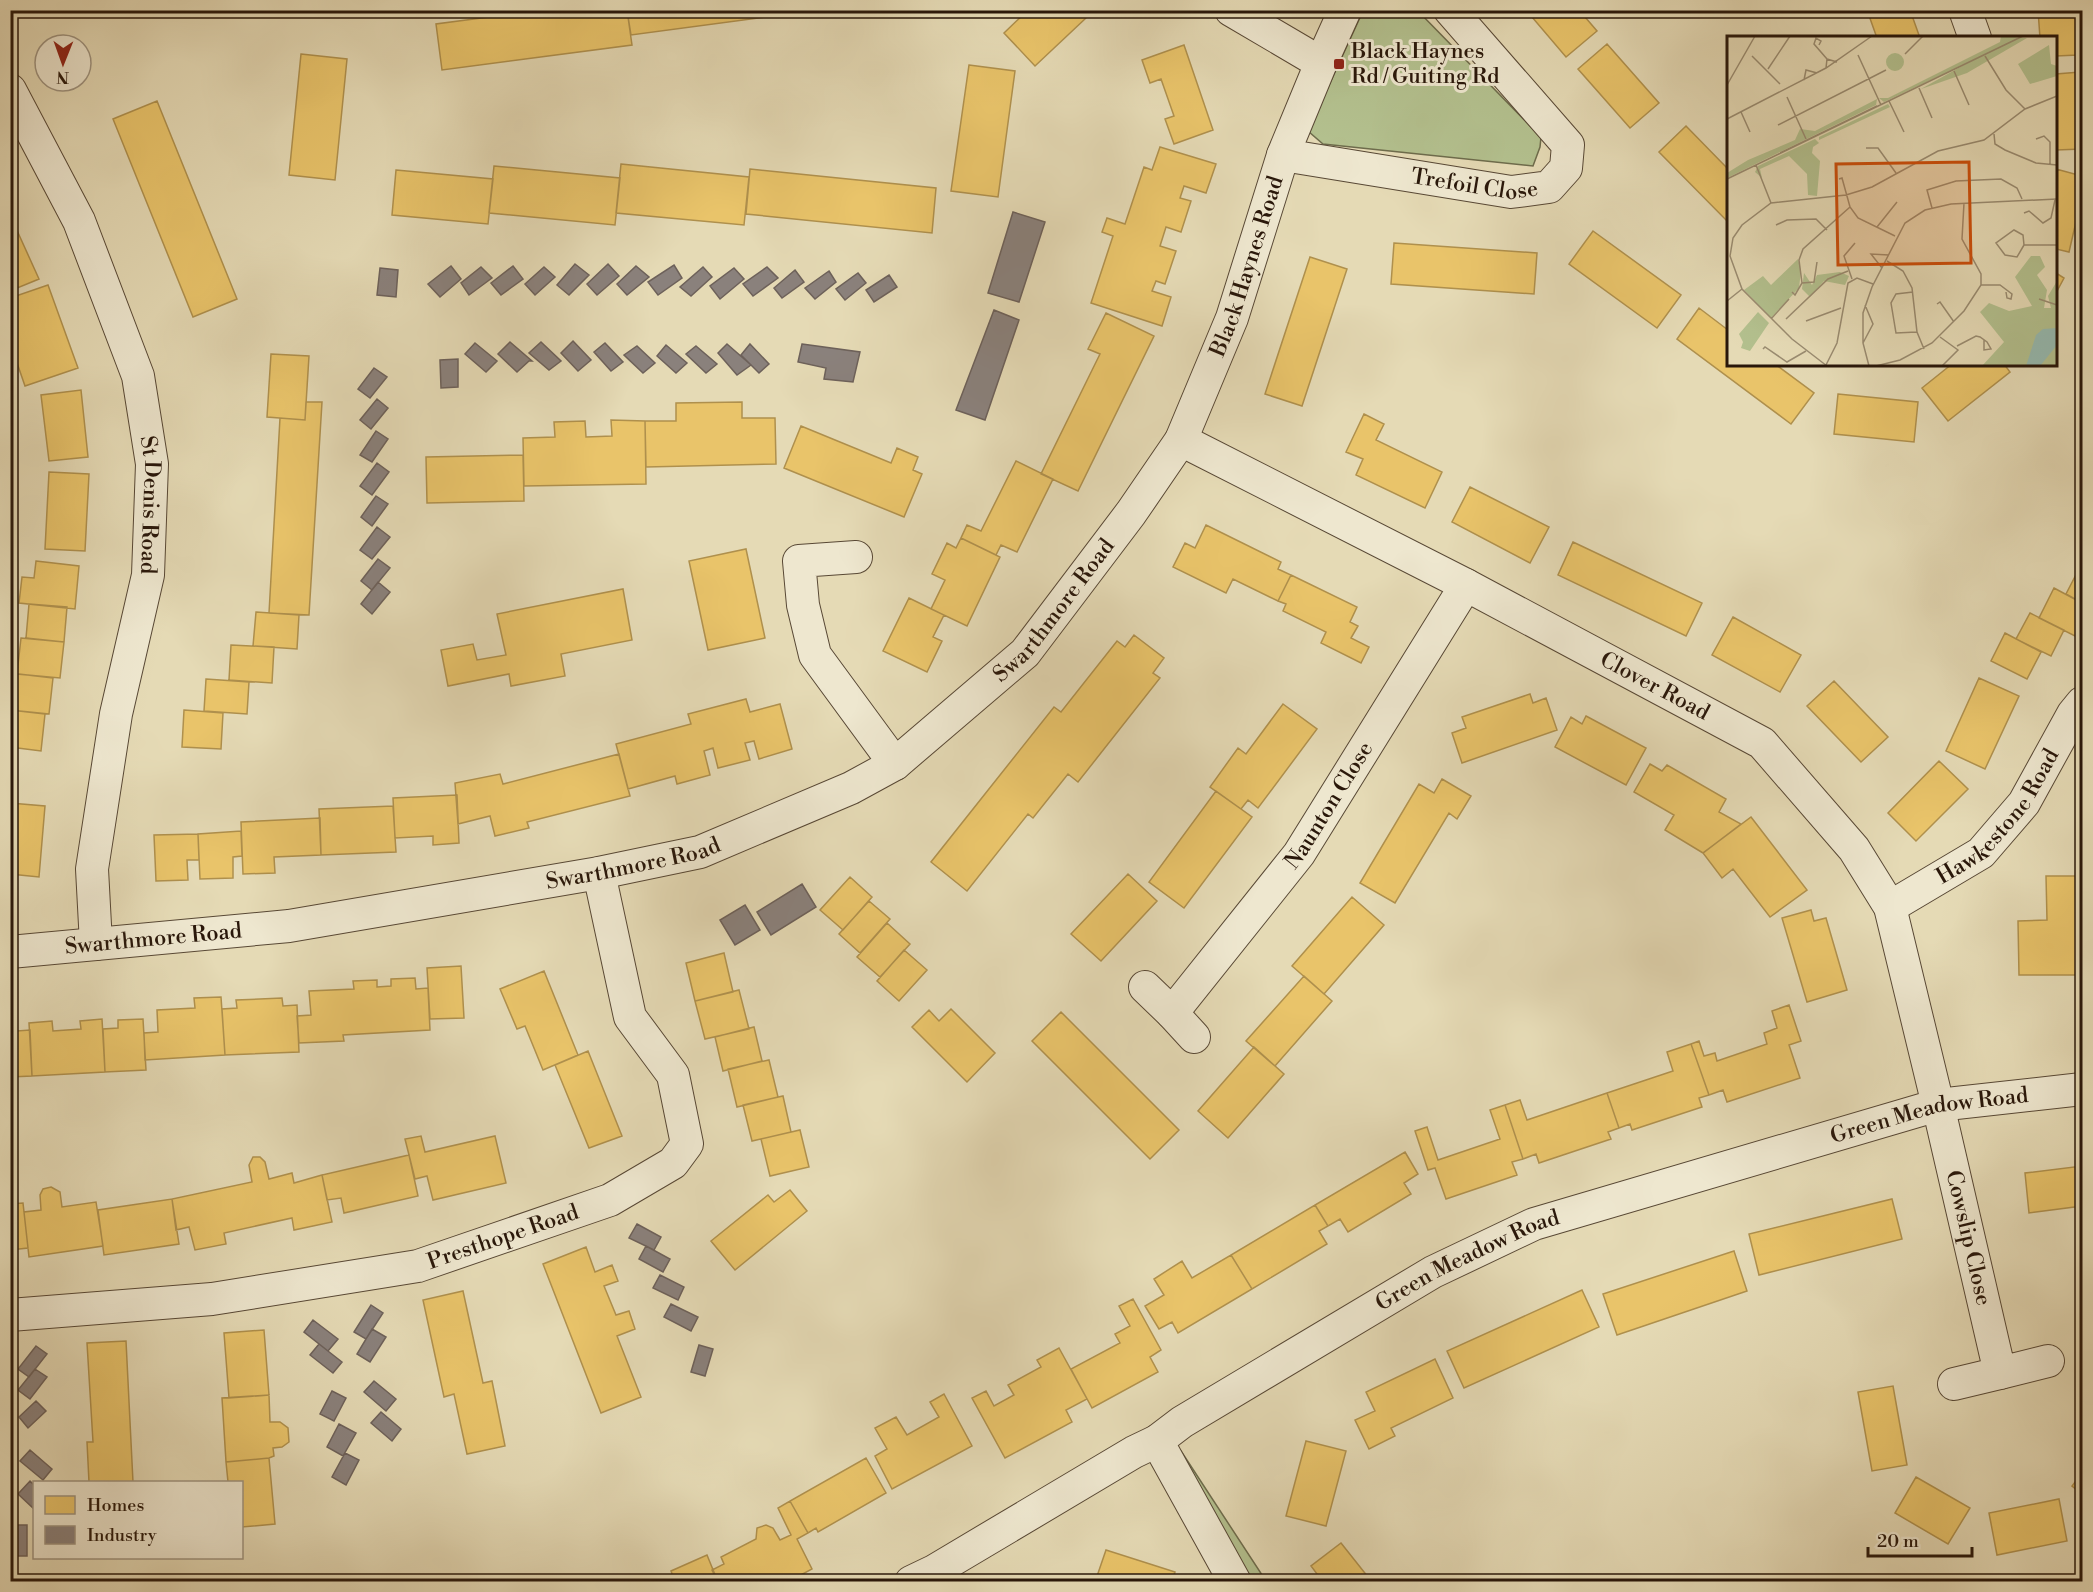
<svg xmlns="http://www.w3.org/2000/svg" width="2093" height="1592" viewBox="0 0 2093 1592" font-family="'Libre Bodoni',serif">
	<rect width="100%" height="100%" fill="#e5dab5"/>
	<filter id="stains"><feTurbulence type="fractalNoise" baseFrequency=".00333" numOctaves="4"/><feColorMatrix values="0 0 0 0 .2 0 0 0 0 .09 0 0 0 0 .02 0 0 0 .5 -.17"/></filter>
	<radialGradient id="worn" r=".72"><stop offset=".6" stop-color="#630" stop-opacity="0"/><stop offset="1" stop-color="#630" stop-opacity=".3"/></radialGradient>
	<path fill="#b3c08e" stroke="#6e6c4c" stroke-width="1.5" d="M1417,10L1541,137L1540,147L1533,166L1323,144L1308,131L1363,11Z
		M1181,1451L1266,1581H1243L1172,1458Z"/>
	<path fill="#e9c46a" stroke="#af904d" stroke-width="1.5" d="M541,10H627L632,45L442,70L436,24Z
		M627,10H818L631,35Z
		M1028,10H1079L1086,18L1035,66L1004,33Z
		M1526,10H1579L1597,31L1566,57Z
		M1867,10H1910L1920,38H1877Z
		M2038,10H2075L2078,55L2056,56V38H2040Z
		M1607,44L1659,103L1630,128L1578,69Z
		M1184,45L1213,130L1174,144L1165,119L1174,116L1161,79L1150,83L1142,60Z
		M301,54L347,59L335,180L289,175Z
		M969,65L1015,71L998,197L951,191Z
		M2080,72L2082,88V149L2056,150V74Z
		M157,101L237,299L193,317L113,119Z
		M1686,126L1728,169V222L1659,152Z
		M1160,147L1216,164L1206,193L1184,186L1180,198L1191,201L1181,232L1166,227L1160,246L1176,251L1165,284L1156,281L1152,291L1171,297L1162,326L1091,303L1113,236L1102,232L1107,218L1125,224L1144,167L1152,170Z
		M621,164L749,177L744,225L616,213Z
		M494,166L620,178L615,225L489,213Z
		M750,169L936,188L932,233L746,214Z
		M2056,169L2082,176V196L2069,252L2056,249Z
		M396,170L493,179L488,224L392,215Z
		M10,215L39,279L10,291Z
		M1593,231L1681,295L1657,328L1569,264Z
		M1394,243L1537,253L1534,294L1391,284Z
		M1310,257L1347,269L1302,406L1265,394Z
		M2056,273L2064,278L2056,293Z
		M48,285L78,368L25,386L16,360L10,362V298Z
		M1699,308L1728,330V364H1775L1814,393L1791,424L1677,339Z
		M1106,313L1154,336L1078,491L1041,474L1100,354L1088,349Z
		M271,354L309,356L305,420L267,417Z
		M1952,364H2004L2010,372L1948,421L1922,388Z
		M81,390L88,457L49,461L41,395Z
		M1838,394L1918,402L1914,442L1834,434Z
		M306,402H322L309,615L269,613L280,418L305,420Z
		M742,402V418H775L776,464L646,467L645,421H676V403Z
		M1364,414L1384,424L1376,440L1442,472L1425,508L1356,475L1363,459L1346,452Z
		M611,420L645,421L646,484L524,486L523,438L555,437L554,422L585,421L586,437L612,436Z
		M801,426L891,463L897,448L918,457L913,470L922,474L904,517L784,468Z
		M523,455L524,501L427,503L426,457Z
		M1016,461L1053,479L1017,552L1001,545L996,555L961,538L967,525L981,531Z
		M49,472L89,474L85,551L45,549Z
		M1470,487L1549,527L1530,563L1452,522Z
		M1206,525L1281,562L1278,569L1291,575L1278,601L1233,579L1226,593L1173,567L1185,543L1195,548Z
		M961,538L1000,557L967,626L931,609L945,580L932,574L947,543L956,548Z
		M1573,542L1702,603L1686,636L1558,575Z
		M746,549L765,638L708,650L689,561Z
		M36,561L79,566L75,609L19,603L22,577L34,578Z
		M2080,567L2082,568V603L2066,594Z
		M1291,575L1357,607L1350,622L1358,626L1351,638L1369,647L1361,663L1321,643L1326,632L1283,611L1286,604L1278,601Z
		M2054,588L2082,603V621L2075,636L2039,618Z
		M623,589L632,640L561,654L565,676L511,686L509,674L448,686L441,650L473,644L477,660L506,655L497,614Z
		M909,598L944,615L933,637L942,641L927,672L883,651Z
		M29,604L67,607L64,642L26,638Z
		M256,612L299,615L297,649L253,646Z
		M2030,613L2064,630L2051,656L2016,639Z
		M1733,617L1801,655L1780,692L1712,655Z
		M2005,633L2041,652L2027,679L1991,661Z
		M1134,635L1164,658L1153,673L1160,678L1078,782L1068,774L1033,818L1028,814L967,891L931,862L1054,707L1061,712L1117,641L1125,647Z
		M21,638L64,642L60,678L17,674Z
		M231,645L274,647L272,683L229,680Z
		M10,673L53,678L49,714L10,710Z
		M1979,678L2019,696L1985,769L1946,751Z
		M206,679L249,682L247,714L204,711Z
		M1834,681L1888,737L1861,762L1807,706Z
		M1530,694L1533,703L1546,698L1557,730L1462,763L1452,733L1466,728L1462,717Z
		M746,699L750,712L780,704L792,749L759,759L754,741L745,743L750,760L718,768L713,748L704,751L710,775L677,784L675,776L628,789L616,744L691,724L688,714Z
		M1283,704L1317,729L1258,808L1248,800L1241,809L1210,787L1238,748L1246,754Z
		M10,710L45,714L41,751L10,747Z
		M184,710L223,713L221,749L182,747Z
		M1586,716L1646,748L1626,785L1555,747L1571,717L1582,724Z
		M619,754L630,796L527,822L529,828L495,836L490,816L458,824L455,783L500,774L503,784Z
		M1939,761L1968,789L1916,841L1888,813Z
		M1650,764L1662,771L1667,765L1726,799L1719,812L1741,824L1703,853L1665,830L1674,815L1634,792Z
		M1442,779L1471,796L1457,819L1449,813L1395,903L1360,883L1419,784L1434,793Z
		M1216,791L1252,817L1184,908L1149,882Z
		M457,795L459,843L433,845V836L395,838L393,798Z
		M10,803L45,806L39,877L10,874Z
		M393,806L396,852L321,855L319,809Z
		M1751,817L1807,890L1770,917L1733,869L1722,878L1703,853Z
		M320,818L321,855L274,857L275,873L243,874L241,822Z
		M241,831L242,856L233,857V878L200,879L198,834Z
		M198,834L199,860H187L188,880L156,881L154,835Z
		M1128,874L1157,901L1101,961L1071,934Z
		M2046,876H2082V975H2019L2018,921L2047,920Z
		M850,877L872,897L843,930L820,910Z
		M1352,897L1384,925L1324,994L1292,966Z
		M869,901L890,919L860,953L839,934Z
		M1811,910L1814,921L1826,918L1847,990L1807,1002L1782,918Z
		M887,923L910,944L880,977L857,957Z
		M904,950L927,970L899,1001L877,981Z
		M724,953L733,992L695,1001L686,963Z
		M461,966L464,1018L430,1019L427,968Z
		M544,971L578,1055L543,1070L525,1026L517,1029L500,989Z
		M1304,976L1332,1001L1275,1066L1246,1041Z
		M415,978L416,989L428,988L430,1030L343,1035L344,1041L299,1043L297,1016L311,1015L309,991L354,989L353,981L377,980V987L391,986V979Z
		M739,990L749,1029L705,1039L695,1001Z
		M221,997L225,1055L145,1060L144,1033L158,1032L157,1010L195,1008L194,998Z
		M282,998L283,1006L297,1005L299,1052L225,1055L222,1009L237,1008L236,1000Z
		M1789,1005L1801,1041L1789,1045L1800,1078L1727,1102L1723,1090L1709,1095L1691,1044L1699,1041L1704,1056L1715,1053L1717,1061L1767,1044L1764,1033L1777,1028L1772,1011Z
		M951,1009L995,1053L967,1082L912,1027L929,1010L939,1021Z
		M1061,1012L1179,1130L1150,1159L1032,1041Z
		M102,1019L105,1072L32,1076L29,1023L52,1021L53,1031L81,1029L80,1021Z
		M143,1019L146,1070L105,1072L103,1029L118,1028V1020Z
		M10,1024H16L17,1031L30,1030L32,1076L10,1077Z
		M754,1027L762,1061L723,1071L715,1037Z
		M1691,1044L1709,1095L1699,1098L1702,1107L1632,1130L1630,1124L1619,1128L1607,1093L1673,1071L1667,1052Z
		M1254,1047L1284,1074L1228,1138L1198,1111Z
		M588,1051L622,1136L589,1148L555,1065Z
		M769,1060L778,1097L737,1107L728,1069Z
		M1607,1093L1619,1128L1608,1132L1611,1139L1539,1163L1536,1154L1523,1159L1505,1105L1520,1100L1527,1120Z
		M783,1096L791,1132L752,1141L743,1105Z
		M1505,1105L1523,1159L1512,1162L1517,1175L1446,1199L1435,1168L1428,1170L1415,1131L1427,1127L1438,1160L1500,1139L1490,1110Z
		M800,1130L809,1167L770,1176L761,1139Z
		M421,1136L425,1152L495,1136L506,1183L433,1200L427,1176L415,1179L405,1139Z
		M1405,1152L1418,1174L1404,1183L1411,1194L1348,1232L1340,1219L1328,1226L1315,1205Z
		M409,1155L418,1196L344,1213L341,1198L327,1200L322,1175Z
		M253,1157H260L265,1162L269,1179L292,1173L294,1183L322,1175L332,1222L294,1230L292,1218L224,1233L226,1244L195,1250L189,1227L176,1230L172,1199L252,1182L249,1165Z
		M2082,1166V1206L2029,1213L2025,1173Z
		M51,1187L60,1192L62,1207L96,1202L103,1246L29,1257L24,1212L41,1210L40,1195L43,1189Z
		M790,1190L807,1211L735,1270L711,1241L768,1195L774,1202Z
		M172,1199L179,1244L104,1255L98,1210Z
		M1892,1199L1902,1239L1759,1275L1749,1234Z
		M23,1203L28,1248L10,1250V1204Z
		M1315,1205L1328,1226L1319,1231L1327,1244L1252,1289L1231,1255Z
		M586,1247L595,1272L612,1265L618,1281L604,1286L616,1315L629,1311L635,1329L617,1336L641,1397L601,1413L543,1264Z
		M1734,1251L1747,1291L1617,1335L1603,1294Z
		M1231,1255L1252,1289L1178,1333L1172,1322L1159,1329L1145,1306L1164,1295L1154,1279L1182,1261L1192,1278Z
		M1582,1290L1599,1327L1464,1388L1447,1351Z
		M463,1291L483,1383L492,1381L505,1446L467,1454L454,1394L444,1397L423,1300Z
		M1133,1299L1161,1350L1150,1357L1158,1372L1092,1408L1071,1369L1120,1343L1115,1334L1130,1326L1119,1306Z
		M264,1330L269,1395L229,1398L224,1333Z
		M126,1341L133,1482H89L87,1442H93L87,1343Z
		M1059,1348L1087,1399L1066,1410L1072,1422L1005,1458L972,1398L986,1391L994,1406L1014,1395L1008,1385L1041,1367L1037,1360Z
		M1435,1359L1453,1398L1391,1428L1395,1436L1369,1449L1355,1420L1375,1411L1366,1392Z
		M1893,1386L1907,1465L1872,1471L1858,1392Z
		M944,1394L972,1446L892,1489L875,1456L887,1449L875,1428L896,1417L907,1435L939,1417L930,1402Z
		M269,1395L270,1422H280L288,1428L289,1442L282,1447L273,1448L274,1456L269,1458L226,1462L222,1398Z
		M1306,1441L1346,1451L1326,1526L1286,1516Z
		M269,1458L275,1524L242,1527V1482H228L226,1462Z
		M866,1458L886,1493L818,1532L816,1528L808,1533L790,1501Z
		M2082,1473V1494L2072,1486Z
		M1916,1477L1970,1508L1948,1544L1895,1513Z
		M2059,1499L2067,1541L1997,1555L1989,1513Z
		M790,1501L808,1533L797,1539L812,1569L788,1582H718L712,1570L724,1564L721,1557L756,1539L757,1528L766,1525L773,1528L780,1540L791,1535L778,1508Z
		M1341,1543L1372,1582H1323L1311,1566Z
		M1106,1550L1175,1572L1172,1582H1095Z
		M707,1555L718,1582H675L671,1571Z"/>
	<path fill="#8a817c" stroke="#6d615a" stroke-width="1.5" d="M1013,212L1045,222L1019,302L988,293Z
		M575,264L589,275L569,295L557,285Z
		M608,264L619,276L597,295L587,284Z
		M674,265L682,278L658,295L648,282Z
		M451,266L461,279L440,297L428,284Z
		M513,266L523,279L501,295L491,283Z
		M636,266L649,277L627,295L617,284Z
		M481,267L492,278L469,295L461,283Z
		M544,267L555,277L535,295L525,284Z
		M703,267L712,277L691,296L680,287Z
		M767,267L778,278L753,296L743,284Z
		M380,268L398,270L396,297L377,295Z
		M734,268L744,279L720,299L710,286Z
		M795,270L804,282L782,298L774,288Z
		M829,271L836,282L815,299L805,288Z
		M858,273L866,283L845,300L836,289Z
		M889,275L897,287L874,302L866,290Z
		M994,310L1019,320L985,420L956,410Z
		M573,341L591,360L578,371L561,353Z
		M510,342L532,361H529L517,372L498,354Z
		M541,342L561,361L549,370L529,353Z
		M475,343L497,361L486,372L465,354Z
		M605,343L623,362L611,371L594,352Z
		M727,344L751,365L737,375L718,353Z
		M750,344L769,364L759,373L741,355Z
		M802,344L860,352L853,382L824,379L826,368L798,362Z
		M666,345L687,363L676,373L657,356Z
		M637,346L655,363L643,373L624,355Z
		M696,346L717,364L706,373L686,354Z
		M458,359V387L441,388L440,360Z
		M374,368L387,377L370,398L358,389Z
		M377,399L388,408L371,429L360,420Z
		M376,431L388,439L372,462L360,455Z
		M377,463L389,472L372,495L360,486Z
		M376,496L388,504L372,526L361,517Z
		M377,527L390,537L372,559L360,550Z
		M378,559L390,568L372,590L361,581Z
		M378,582L390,592L372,614L361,604Z
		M802,884L816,907L771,935L757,912Z
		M745,905L760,930L735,945L720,920Z
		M637,1224L661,1237L654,1250L629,1238Z
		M646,1246L670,1259L663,1272L639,1259Z
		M660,1275L684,1287L678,1300L653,1288Z
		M671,1304L698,1317L691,1331L664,1317Z
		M371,1305L383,1313L366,1339L354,1332Z
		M313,1320L338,1339L328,1351L304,1332Z
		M372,1329L386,1337L370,1362L357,1354Z
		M319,1344L342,1362L333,1373L310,1355Z
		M699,1345L713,1349L705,1376L691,1372Z
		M36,1346L47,1354L29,1377L18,1369Z
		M35,1369L47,1377L30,1399L18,1390Z
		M374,1381L396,1399L386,1411L364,1392Z
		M332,1391L346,1398L334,1421L320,1414Z
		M36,1401L46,1411L28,1428L19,1417Z
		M381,1412L401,1429L392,1441L371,1423Z
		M339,1424L356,1433L343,1456L327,1447Z
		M30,1450L52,1469L43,1480L20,1461Z
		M345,1453L359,1460L346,1485L332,1477Z
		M30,1481L34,1485V1509L18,1494Z
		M10,1525H27V1556H10Z"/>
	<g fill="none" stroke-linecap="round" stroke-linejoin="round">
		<defs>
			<g id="street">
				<path d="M1231,10L1321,63"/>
				<path d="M1965,10L1975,38"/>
				<path id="s1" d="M10,90L79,221L138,376L152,464L148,575L116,714L92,869L96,944"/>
				<path id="s2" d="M1283,155L1511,192L1549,187L1566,168L1568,145L1450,10"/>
				<path id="s3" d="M1181,440L1466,585L1762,743L1854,849L1890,907L1938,1105L2000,1373L2048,1361"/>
				<path d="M856,557L799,561L803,605L815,655L895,764"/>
				<path id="s4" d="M1890,907L1981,853L2024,803L2073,714L2082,703"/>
				<path id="s5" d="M10,952L289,926L599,873L700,852L851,788L895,764L1025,653L1131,513L1181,440L1232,318L1283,155L1321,63L1345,10"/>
				<path id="s6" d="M1145,987L1172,1013L1299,854L1466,585"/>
				<path d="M1172,1013L1194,1037"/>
				<path id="s7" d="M10,1315L212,1299L418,1266L610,1200L673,1163L687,1144L673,1075L630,1017L599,873"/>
				<path d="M1954,1384L2000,1373"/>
				<path d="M1157,1441L1235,1582"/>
				<path id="s8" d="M911,1582L934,1571L1134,1452L1157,1441L1182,1422L1433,1272L1534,1224L1938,1105L2082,1089"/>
			</g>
		</defs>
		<use href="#street" stroke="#584835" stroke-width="34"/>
		<use href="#street" stroke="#eee7cf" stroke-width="32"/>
	</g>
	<rect fill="#8f2418" stroke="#eee7cf" stroke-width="2" x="1333" y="58" width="12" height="12" rx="3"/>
	<g text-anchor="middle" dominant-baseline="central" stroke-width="6" stroke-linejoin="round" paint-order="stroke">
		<g font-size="22" fill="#29170a" stroke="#eee7cf" text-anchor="start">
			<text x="1351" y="51">Black Haynes<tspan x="1351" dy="25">Rd / Guiting Rd</tspan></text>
		</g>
		<g font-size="22" fill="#29170a" stroke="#eee7cf">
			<text stroke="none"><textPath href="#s2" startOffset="194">Trefoil Close</textPath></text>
			<text stroke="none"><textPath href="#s5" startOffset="1533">Black Haynes Road</textPath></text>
			<text stroke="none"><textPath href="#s1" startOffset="444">St Denis Road</textPath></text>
			<text stroke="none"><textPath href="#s5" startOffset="1134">Swarthmore Road</textPath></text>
			<text stroke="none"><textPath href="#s3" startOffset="534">Clover Road</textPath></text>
			<text stroke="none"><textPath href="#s6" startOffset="298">Naunton Close</textPath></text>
			<text stroke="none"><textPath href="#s4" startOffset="144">Hawkestone Road</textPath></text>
			<text stroke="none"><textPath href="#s5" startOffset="630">Swarthmore Road</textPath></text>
			<text stroke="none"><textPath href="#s5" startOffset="144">Swarthmore Road</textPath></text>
			<text stroke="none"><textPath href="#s8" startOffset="1130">Green Meadow Road</textPath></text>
			<text stroke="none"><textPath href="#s7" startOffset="501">Presthope Road</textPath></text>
			<text stroke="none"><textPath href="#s3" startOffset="1204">Cowslip Close</textPath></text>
			<text stroke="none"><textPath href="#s8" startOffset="644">Green Meadow Road</textPath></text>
		</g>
	</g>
	<g transform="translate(1727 36)">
		<rect width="330" height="330" fill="#e5dab5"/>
		<path d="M274,0L300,2L240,37L194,53L242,26L157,66L152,62H161L273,6ZM322,9L324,28L330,30V40L303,48L291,28ZM159 26a9 9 0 1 1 18 0a9 9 0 1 1-18 0ZM150,63L149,69L0,142V137L21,124L68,104L73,93L88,95ZM161,68L163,71L92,104V101ZM88,103L92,107L86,111L85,117L93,125L90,160L81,159L80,138L62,120L33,133L35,142L28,136L31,130ZM304,220H313L318,231L310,239L320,254L317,272H324L321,260L330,245V330H255L277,306L253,276L262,267L282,275L305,270L288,241ZM71,223L74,235L72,252L44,282L17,254L36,240L44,249ZM113,236L122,240L118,249L97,245L83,261L75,253L77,237L85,249L90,239ZM31,276L42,287L23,315L14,312L16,306L12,298Z" fill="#b3c08e"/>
		<path d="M330,292V309L313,330H299L309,299L316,293Z" fill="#96bab0"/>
		<path fill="none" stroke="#9a8c71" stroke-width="1.5" d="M92,9L94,5L89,2L87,8L100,23M178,18L196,0M131,19L154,69M25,20L53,48M258,20L279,54L298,73M99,32L100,23L110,26M41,33L63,0M227,35L242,69M77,44L79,34L90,37M0,49L28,0M192,52L205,82M60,61L79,103M162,65L177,96M14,76L23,96M0,83L99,32L145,0M51,89L159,34M267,98L268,108L278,114L309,127L330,129M309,103L317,100L323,106V128M139,112H151L169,137M53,117L150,70M29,129L44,167M0,143L296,0M112,143L115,142L123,171L131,182L168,200M205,172L200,154L229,145L274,143L290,152L295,163M297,177L302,175L316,187L324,182L328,164M49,189L60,184L89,183L100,194M150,191L170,166M297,209L290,221L278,219L269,207L287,194L296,199L297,209H330M160,225L176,235L185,252L190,296L197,313M155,232L144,218L162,219M125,243L117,220L128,207M75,247L87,246L90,226M254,249H273L285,258L284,263L280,262L279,256M65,256L68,259L75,247L72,224L76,213L123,171M186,256L169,258L164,267L169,297L190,296M312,263L330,269M0,265L15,253M210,268L213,266L227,286M44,283L62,263M59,283L101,243L121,235M79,285L114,272M213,301L231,314L215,330M136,307L146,288L138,269M230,310L249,300L253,301L260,306L264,313L257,314V304M36,313L38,311L60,326L79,315M99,329L110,307L121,247L130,242L146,248M100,330L65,303L15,253L3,220L6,202L15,189L44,167L119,159L145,151L211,115L257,104L298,73L330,60M142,330L136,307V277L145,251L178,187L198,174L224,168L330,163M149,330L173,324L205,307L237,275L254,249V238L235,203L237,167"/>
		<path fill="#cb4f0c" fill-opacity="0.15" stroke="#cb4f0c" stroke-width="3" d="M242,126L244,227L111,229L109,128Z"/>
		<rect width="330" height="330" fill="none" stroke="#29170a" stroke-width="3"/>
	</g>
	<rect width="2093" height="1592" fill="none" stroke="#e5dab5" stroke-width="36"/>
	<rect x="12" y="12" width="2069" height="1568" fill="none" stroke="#29170a" stroke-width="3"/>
	<rect x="18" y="18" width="2057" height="1556" fill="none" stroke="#29170a" stroke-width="1.5"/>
	<rect x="33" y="1481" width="210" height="78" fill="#eee7cf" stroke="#9f9480" stroke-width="1.5"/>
	<rect x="45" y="1496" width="30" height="18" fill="#e9c46a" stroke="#9f9480" stroke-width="1.5"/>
	<text x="87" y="1511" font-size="18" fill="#29170a">Homes</text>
	<rect x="45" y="1526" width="30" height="18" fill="#8a817c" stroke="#9f9480" stroke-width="1.5"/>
	<text x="87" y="1541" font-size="18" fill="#29170a">Industry</text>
	<g transform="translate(63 63) rotate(181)"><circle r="28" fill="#eee7cf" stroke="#9f9480" stroke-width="1.5"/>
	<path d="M0-4.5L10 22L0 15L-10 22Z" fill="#8f2418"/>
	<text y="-9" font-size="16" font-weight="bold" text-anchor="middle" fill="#29170a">N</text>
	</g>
	<path d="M1868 1547v9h104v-9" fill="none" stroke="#29170a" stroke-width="3"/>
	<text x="1877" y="1547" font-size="18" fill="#29170a" stroke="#eee7cf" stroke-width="4.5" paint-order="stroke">20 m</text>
	<rect width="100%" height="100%" filter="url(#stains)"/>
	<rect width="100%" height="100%" fill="url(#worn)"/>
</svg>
